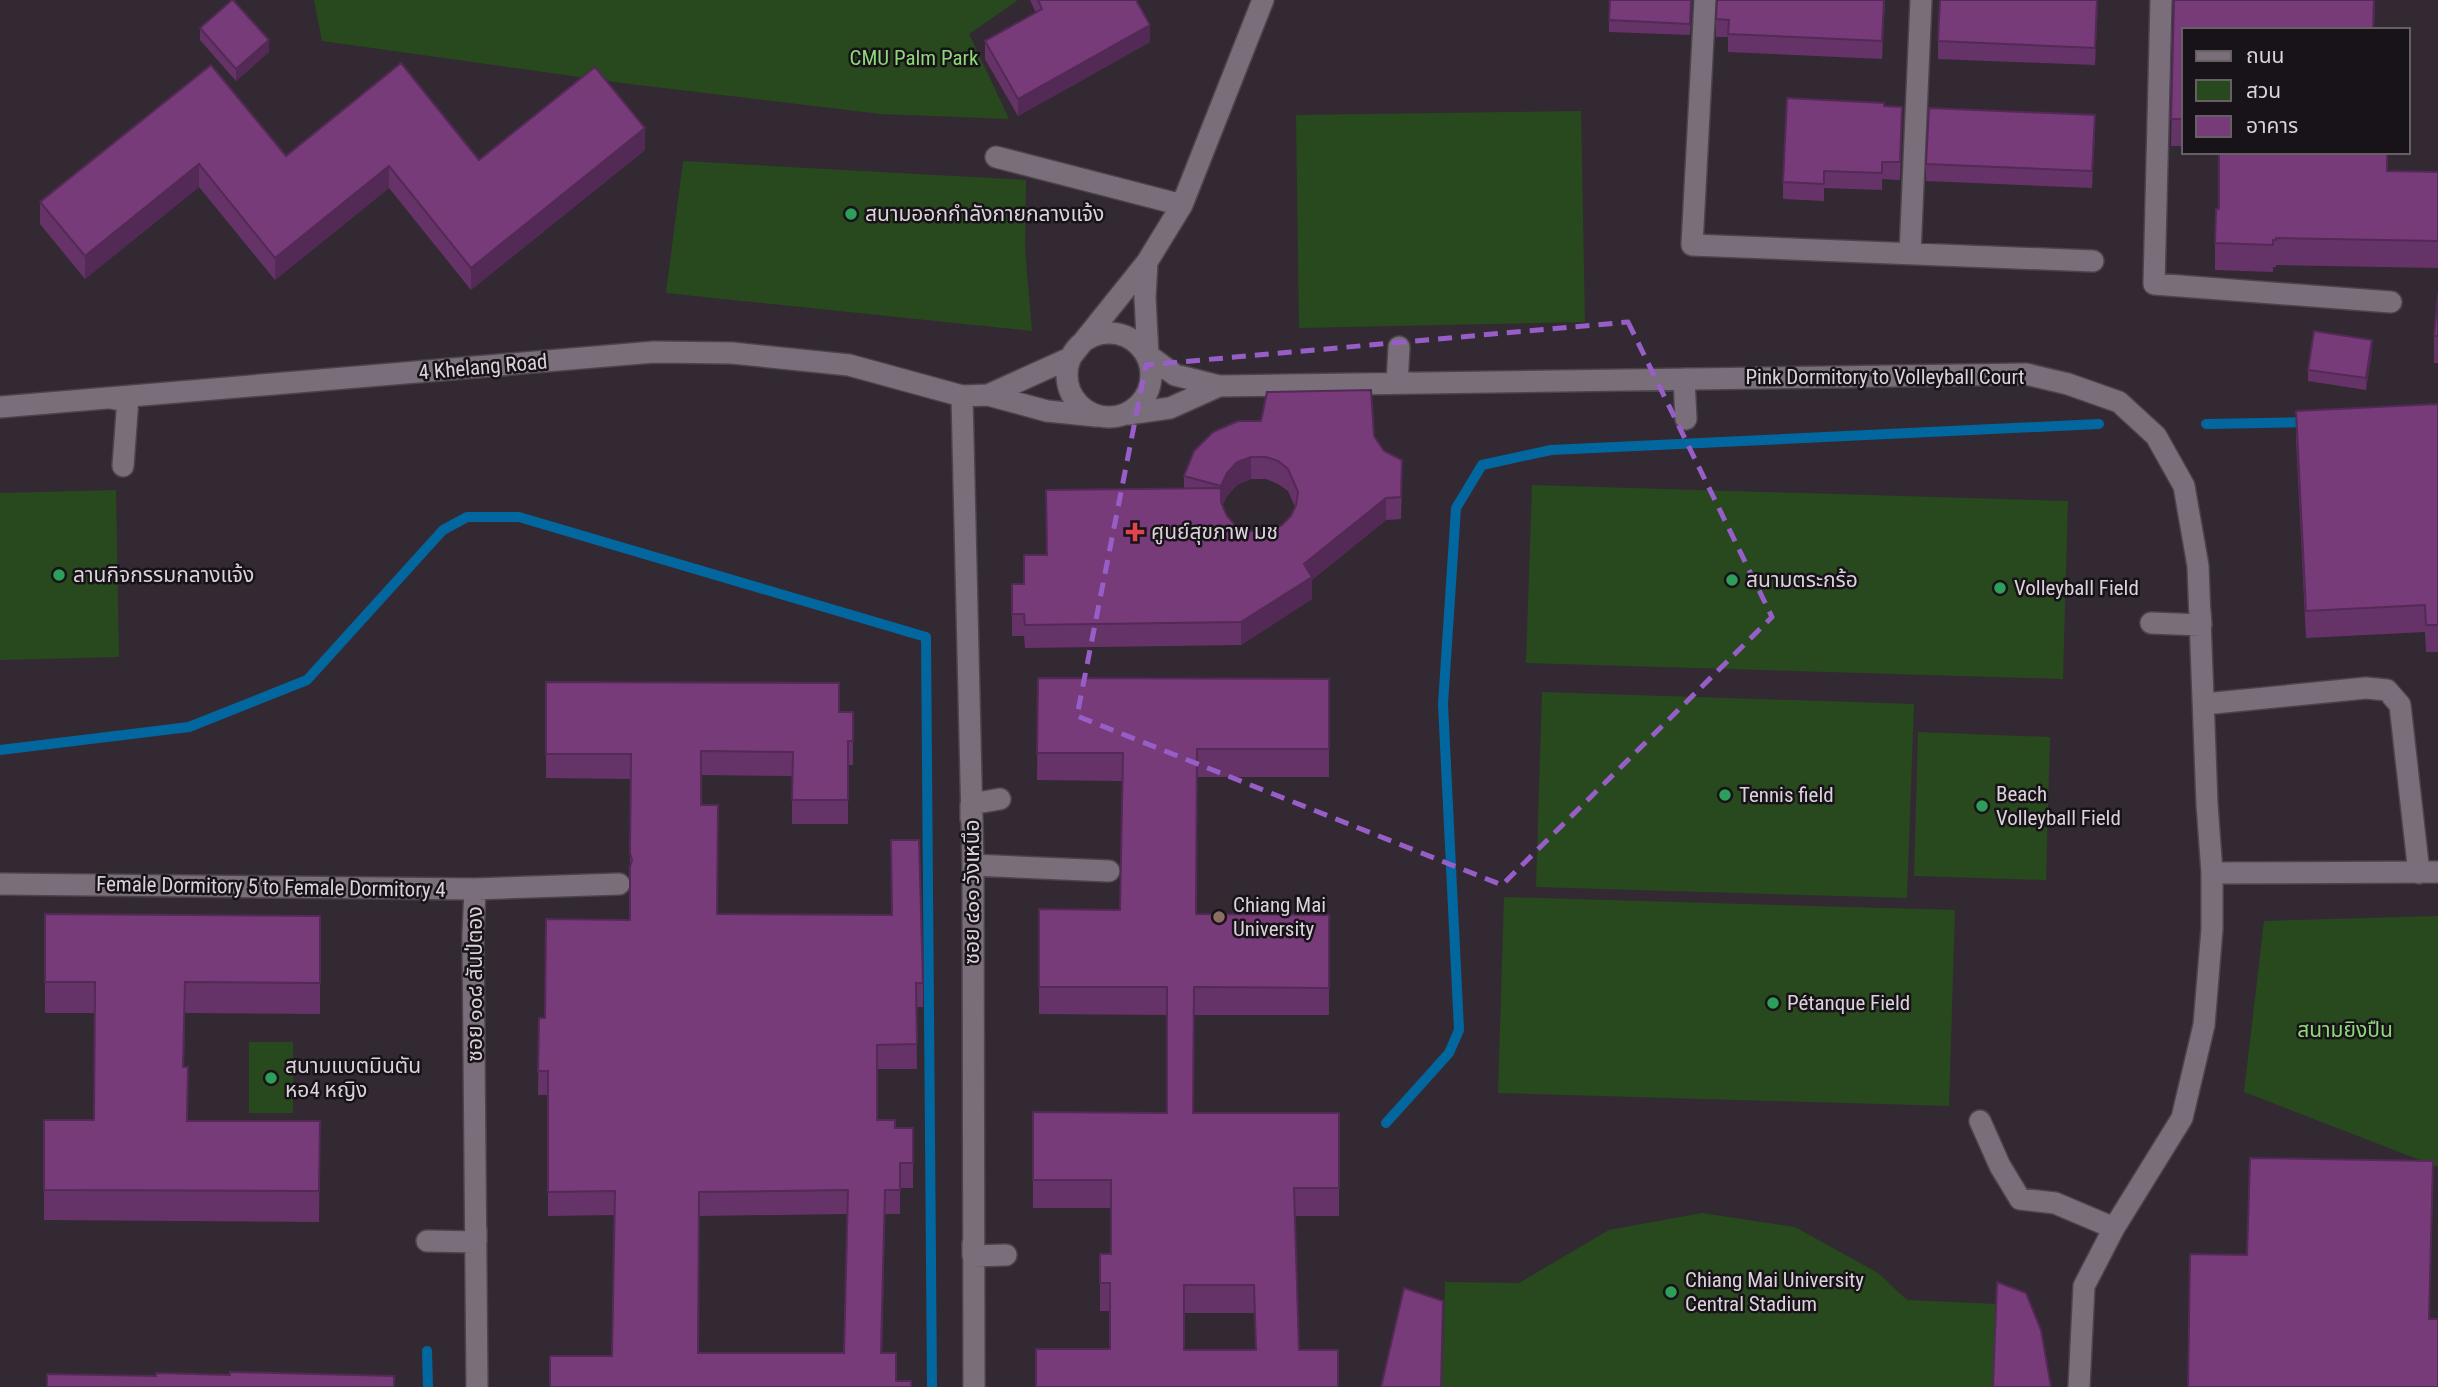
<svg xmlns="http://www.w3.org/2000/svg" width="2438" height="1387" viewBox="0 0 2438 1387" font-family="'Roboto Condensed','Noto Sans Thai',sans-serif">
	<rect width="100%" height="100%" fill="#332933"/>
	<path fill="#27491d" d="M314,0H1018L969,34L1009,119L881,114L630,84L322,41Z
		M1581,111L1585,322L1299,328L1296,115Z
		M683,161L1026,180L1025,249L1032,331L666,293Z
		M1532,485L2068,501L2063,679L1526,663Z
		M116,490L119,657L0,660V493Z
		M1542,692L1914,704L1907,898L1536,887Z
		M1918,732L2050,737L2046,880L1914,876Z
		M1504,897L1955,910L1949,1106L1498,1093Z
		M2438,916V1167L2244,1092L2264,921Z
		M249,1042H293V1113H249Z
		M1702,1213L1795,1227L1878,1273L1907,1300L1997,1304L1993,1387H1442L1445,1282L1519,1283L1609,1230Z"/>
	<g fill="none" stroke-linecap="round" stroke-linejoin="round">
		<path stroke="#02679f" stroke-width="10" d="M2206,424L2308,422
			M0,750L189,727L307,680L443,530L467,517H519L926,637L932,1387
			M1386,1123L1449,1053L1459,1030L1443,704L1456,508L1482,465L1551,450L2099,424
			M427,1351L428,1387"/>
		<defs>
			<path id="minor" d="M1705,0L1692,245L2093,261
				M2161,0L2154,284L2391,302
				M996,157L1182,205
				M1910,254L1921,0
				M1147,262L1145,298L1148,355L1175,375L1219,386L2026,374L2068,384L2119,402L2156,436L2184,486L2198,566L2207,804L2212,873V929L2204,1025L2182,1118L2114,1228L2084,1286L2079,1387
				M1067 375a42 42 0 1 1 84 0a42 42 0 1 1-84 0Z
				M1399,347L1397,383H1411
				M988,395L1047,411L1096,416
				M962,396L973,865L974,1387
				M115,399L128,398L123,466
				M0,407L654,352L732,353L849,365L962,396L988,395L1070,358L1147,262L1182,205L1263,0
				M1128,414L1170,408L1219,386
				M1686,419L1684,379H1698
				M2151,623L2201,625L2200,611
				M2204,704L2366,688L2387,690L2400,705L2419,873
				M971,819V804L1000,799
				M2211,859L2212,873L2438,872
				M973,865L1109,871
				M0,884L475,889L473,936L477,1387
				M475,889L619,884
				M1980,1121L2000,1166L2020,1199L2055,1203L2114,1228
				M427,1241L476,1242V1230
				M973,1243V1256L1006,1255"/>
		</defs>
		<use href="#minor" stroke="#4c444c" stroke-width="24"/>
		<use href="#minor" stroke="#796e79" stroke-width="21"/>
	</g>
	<path fill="#663368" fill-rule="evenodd" d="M1030,0H1136L1150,42L1018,116L985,59V41L1036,13Z
		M1692,0L1690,35L1609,32V20Z
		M1885,0L1882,59L1728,52V37H1716V19Z
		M2098,0L2095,65L1938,59V41Z
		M2174,0H2375L2374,30H2184V146H2171Z
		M200,28L269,52L236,81L200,40Z
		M211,65L286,156L479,160L645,150L471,290L389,188L275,280L199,187L85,279L40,224V202Z
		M1884,106L1902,124L1900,180L1882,179V190L1824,188V201L1783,199V182Z
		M2095,132L2092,188L1926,181V164Z
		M2387,171L2438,172V268L2276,265V267H2273V272L2215,270V243L2219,209Z
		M2438,294V363H2434V336Z
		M2372,351L2366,390L2308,381V370Z
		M2438,404V652H2426L2425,632L2306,638L2296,439V411Z
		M1374,436L1402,482L1401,519L1386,520L1312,580V599L1241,645L1025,648L1024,636H1012V584H1024L1184,488V476L1194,451ZM1251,479H1266L1278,484L1288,491L1295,507L1291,516L1282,525L1271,531H1246L1235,525L1227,516L1222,506L1227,496L1237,485Z
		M1038,678L1329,679V777H1197L1196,914L1329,915V1015H1194L1193,1113H1339V1216H1295L1299,1350L1338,1387L1110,1349V1311H1100V1254H1111V1208H1033V1112L1167,1113V1015L1039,1014V909L1120,910L1122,781L1037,780ZM1184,1313H1254L1256,1350H1184Z
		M546,682L839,712H853V765H848V824H792V776L701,775V805L717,914L892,915L891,840L923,983V1007H916L917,1069H877V1120L895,1128H913V1188H900V1214H885L882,1353L896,1381L911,1387L612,1356L614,1215L548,1216V1095H538L539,1018H545L630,920V779L546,778ZM847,1214L844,1353H699V1216Z
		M45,914L320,916V1014L185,1013L184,1067L187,1121H320L319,1222L44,1220V1120H94L95,1013H45Z"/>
	<path fill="#532955" d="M1884,0H1885L1882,59V41Z
		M2097,0H2098L2095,65V48Z
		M1150,25V42L1018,116V99Z
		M269,40V52L236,81V69Z
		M2095,115V132L2092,188V171Z
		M645,128V150L471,290V268Z
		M199,164V187L85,279V256Z
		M389,166V188L275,280V258Z
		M2372,340V351L2366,390V378Z
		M1251,457V479L1237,485L1227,496L1221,509V486L1227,473L1237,462Z
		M1386,498V520L1312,580V599L1241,645V622L1304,564Z"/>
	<path fill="#773b79" stroke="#532955" stroke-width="2" fill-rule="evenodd" d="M232,0H233L269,40L236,69L200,28Z
		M1038,0H1136L1150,25L1018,99L985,41L1042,9Z
		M1610,0H1691L1690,24L1609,20Z
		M1717,0H1884L1882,41L1728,34L1729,20L1716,19Z
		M1940,0H2097L2095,48L1938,41Z
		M2174,0H2374L2373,30H2184V119H2171Z
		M401,63L479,160L595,67L645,128L471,268L389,166L275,258L199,164L85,256L40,202L211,65L286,156Z
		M1787,98L1884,103V106L1902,107L1900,162H1882V173L1824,171V184L1783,182Z
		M1929,108L2095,115L2092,171L1926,164Z
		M2219,152H2387V171L2438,172V241L2276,238V240H2273V245L2215,243L2216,209H2219Z
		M2438,294V336H2434Z
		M2314,331L2372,340L2366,378L2308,370Z
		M1371,390L1374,436L1384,451L1402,460L1401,497L1386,498L1304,564L1312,577L1241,622L1025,625L1024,614H1012V584H1024V555H1047L1046,490L1221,488V502L1227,516L1235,525L1246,531H1271L1282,525L1291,516L1296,505L1298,492L1288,469L1278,461L1266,457H1251L1237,462L1227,473L1221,486L1184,476L1194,451L1213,432L1238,421H1261L1267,392Z
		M2438,404V625H2426L2425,605L2306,611L2296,411Z
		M1038,678L1329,679V749H1197L1196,914L1329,915V988L1194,987L1193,1113H1339V1188H1294L1299,1350H1338V1387H1036V1349H1110V1283H1100V1254H1111V1180H1033V1112L1167,1113V987H1039V909L1120,910L1123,753H1037ZM1184,1285H1254L1256,1350H1184Z
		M546,682L839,683V712H853V741H848V800H792L793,752L701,751V805H718L717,914L892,915L891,840H919L923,983H916L917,1044L877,1045V1120H895V1128H913V1163H900V1190H885L881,1353H896V1381H911V1387H550V1356H612L615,1191L548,1192V1071H538L539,1018H545L546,919L630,920V867L632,860L630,853L631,754H546ZM848,1190L844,1353H698L699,1192Z
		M45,914L320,916V983L185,982L183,1067H188L187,1121H320L319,1191L44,1190V1120H94L95,982H45Z
		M2250,1158L2433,1161L2429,1319H2438V1387H2188L2190,1254L2247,1255Z
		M1997,1282L2026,1293L2041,1330L2051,1387H1993Z
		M1404,1288L1443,1301L1441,1387H1381Z
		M230,1372L394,1376V1387H47V1374L156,1376V1373L230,1375Z"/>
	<path fill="none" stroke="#985ec7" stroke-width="5" stroke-dasharray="14 9" stroke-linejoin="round" d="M1628,322L1772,617L1502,885L1077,716L1146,365Z"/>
	<g fill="#2e9e5b" stroke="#181318" stroke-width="2.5">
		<circle cx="851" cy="214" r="7"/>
		<circle cx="59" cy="575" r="7"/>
		<circle cx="1732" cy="580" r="7"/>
		<circle cx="2000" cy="588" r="7"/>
		<circle cx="1725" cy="795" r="7"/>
		<circle cx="1982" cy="806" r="7"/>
		<circle cx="1773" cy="1003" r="7"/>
		<circle cx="271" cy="1078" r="7"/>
		<circle cx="1671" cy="1292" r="7"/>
	</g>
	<path fill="#e0444e" stroke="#181318" stroke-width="2.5" d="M1131.5 521.5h7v7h7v7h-7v7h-7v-7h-7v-7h7z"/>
	<circle fill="#8d6e63" stroke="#181318" stroke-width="2.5" cx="1219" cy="917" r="7"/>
	<g text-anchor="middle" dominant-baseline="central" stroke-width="5" stroke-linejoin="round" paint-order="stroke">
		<g font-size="21" fill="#8dd979" stroke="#181318">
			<text x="914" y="58">CMU Palm Park</text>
			<text x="2345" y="1030">สนามยิงปืน</text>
		</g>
		<g font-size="21" fill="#dad3d9" stroke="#181318" text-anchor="start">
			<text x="865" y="214">สนามออกกำลังกายกลางแจ้ง</text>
			<text x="1151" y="532">ศูนย์สุขภาพ มช</text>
			<text x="73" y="575">ลานกิจกรรมกลางแจ้ง</text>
			<text x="1746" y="580">สนามตระกร้อ</text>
			<text x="2014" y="588">Volleyball Field</text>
			<text x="1996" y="794">Beach<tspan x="1996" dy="24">Volleyball Field</tspan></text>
			<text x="1739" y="795">Tennis field</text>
			<text x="1233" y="905">Chiang Mai<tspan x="1233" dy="24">University</tspan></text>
			<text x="1787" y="1003">Pétanque Field</text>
			<text x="285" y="1066">สนามแบตมินตัน<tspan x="285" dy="24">หอ4 หญิง</tspan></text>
			<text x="1685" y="1280">Chiang Mai University<tspan x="1685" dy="24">Central Stadium</tspan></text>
		</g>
		<g font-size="21" fill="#dad3d9" stroke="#181318">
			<text transform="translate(483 367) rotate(-5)">4 Khelang Road</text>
			<text x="1885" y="377">Pink Dormitory to Volleyball Court</text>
			<text transform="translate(271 887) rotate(1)">Female Dormitory 5 to Female Dormitory 4</text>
			<text transform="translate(972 892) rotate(-90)">ซอย ๔๐๑ วังเหนึอ</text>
			<text transform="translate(475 984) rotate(-90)">ซอย ๑๐๘ สันป่ตอง</text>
		</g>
	</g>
	<rect x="2182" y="28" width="228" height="126" fill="#181318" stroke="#666065" stroke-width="2"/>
	<rect x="2196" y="51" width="35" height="10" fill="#796e79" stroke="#666065" stroke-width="2"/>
	<text x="2246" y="63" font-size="21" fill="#dad3d9">ถนน</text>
	<rect x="2196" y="80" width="35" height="21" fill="#27491d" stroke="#666065" stroke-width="2"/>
	<text x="2246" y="98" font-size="21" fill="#dad3d9">สวน</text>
	<rect x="2196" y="116" width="35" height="21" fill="#773b79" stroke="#666065" stroke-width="2"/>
	<text x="2246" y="133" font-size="21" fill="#dad3d9">อาคาร</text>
</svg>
